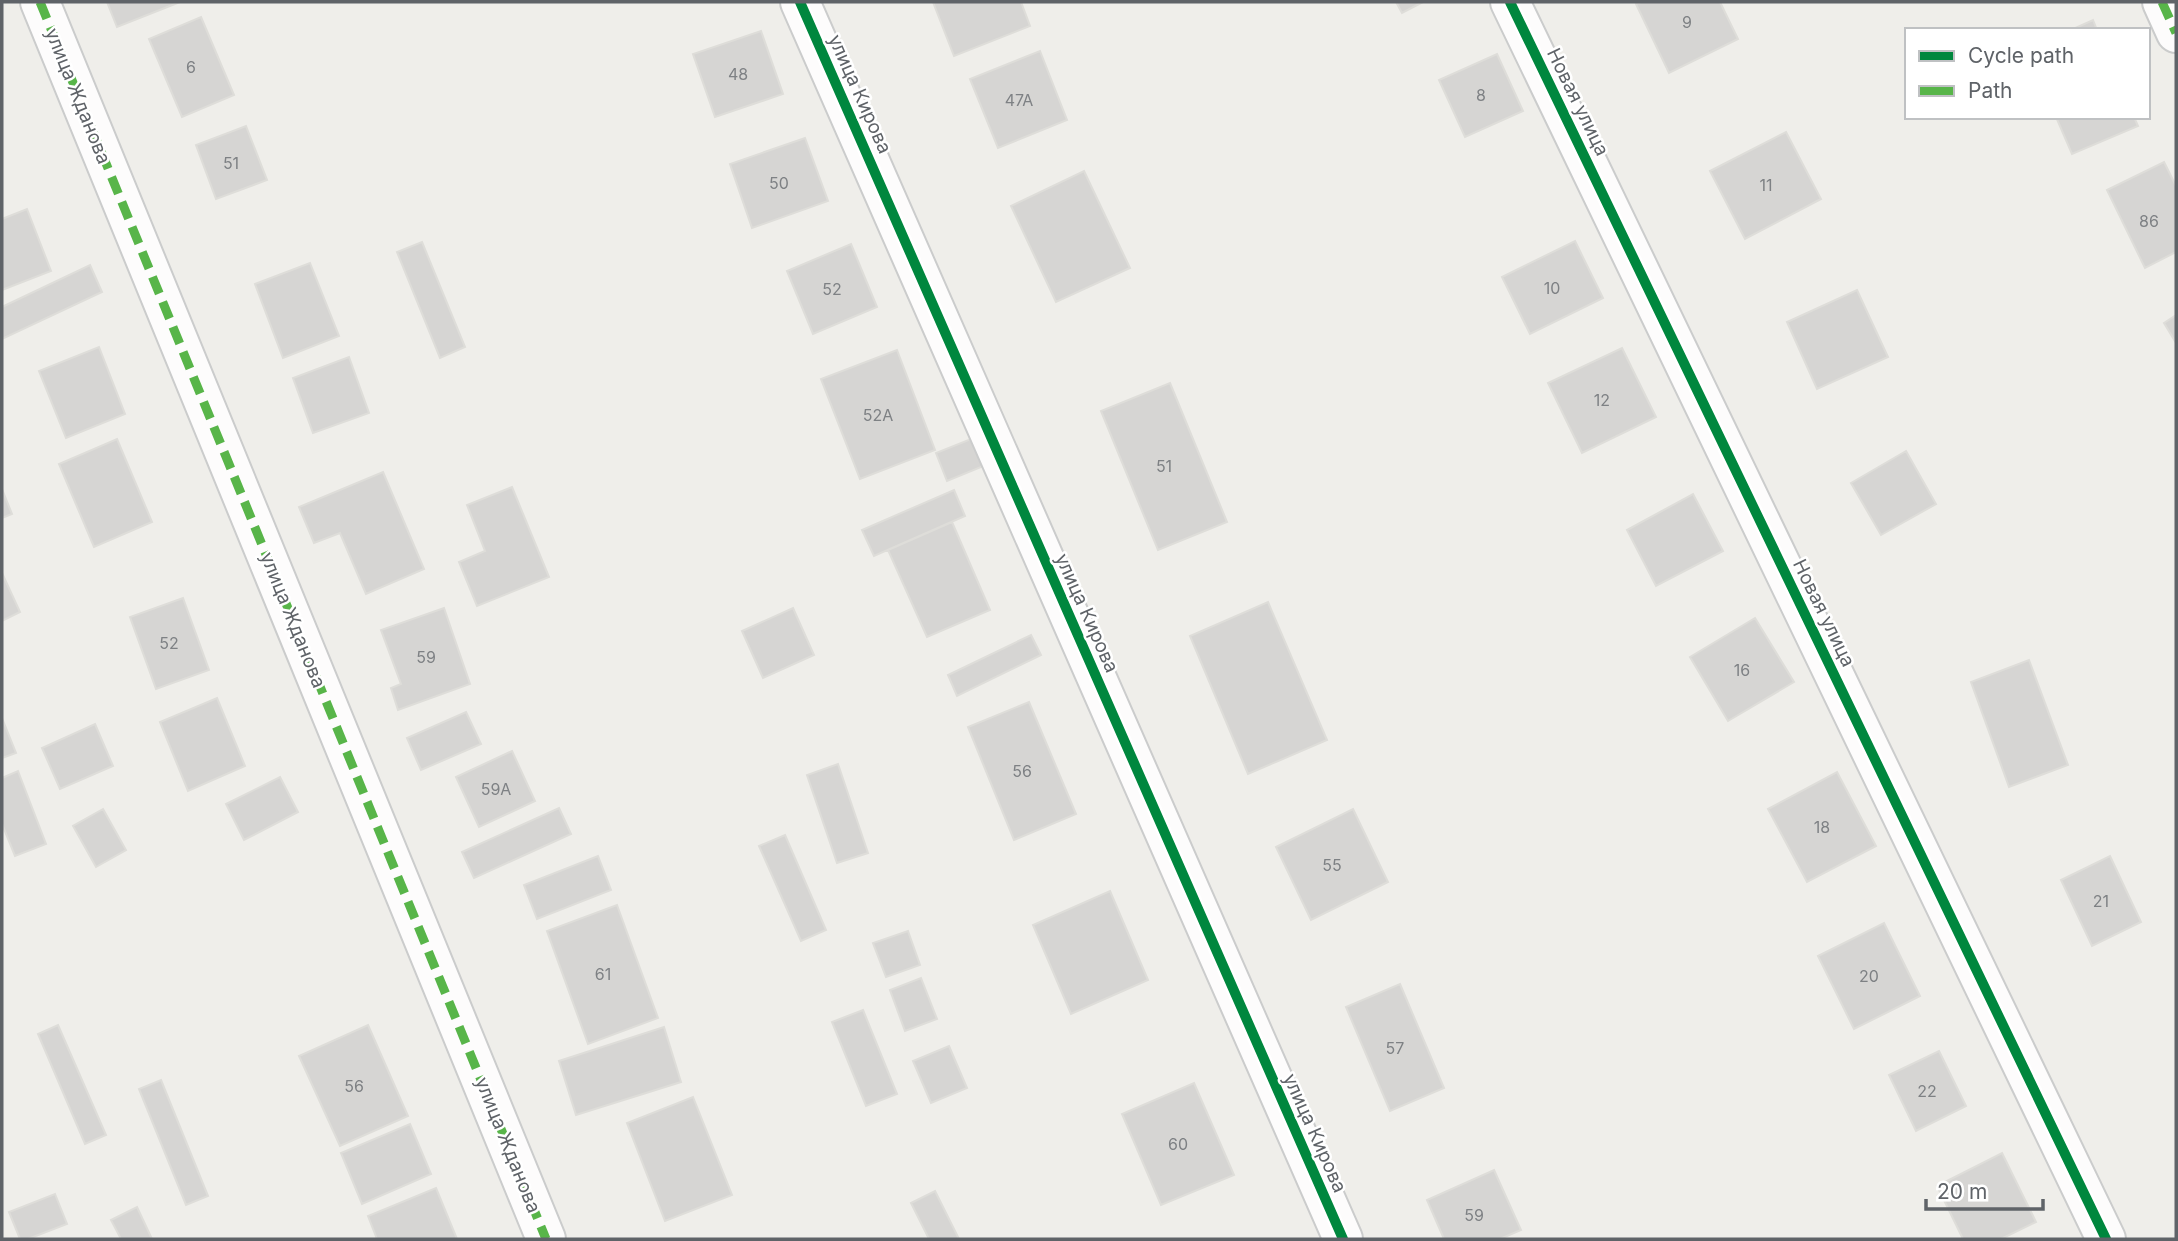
<svg xmlns="http://www.w3.org/2000/svg" width="2178" height="1241" viewBox="0 0 2178 1241" font-family="Inter,sans-serif">
	<rect width="100%" height="100%" fill="#efeeea"/>
	<path fill="#d6d5d3" stroke="#deddd9" stroke-width="2" d="M107,2H180L117,27Z
		M933,2H1021L1030,26L954,56Z
		M1396,2H1423L1402,13Z
		M1641,2H1720L1738,39L1669,73L1636,4Z
		M201,17L234,95L182,117L149,39Z
		M2093,20L2097,30H2071Z
		M761,31L783,94L715,117L693,54Z
		M1040,51L1067,120L998,148L970,79Z
		M1497,54L1523,111L1465,137L1439,80Z
		M2056,117H2134L2138,126L2072,154Z
		M246,126L267,180L216,199L196,145Z
		M1786,132L1821,199L1745,239L1710,171Z
		M805,138L828,201L752,228L730,164Z
		M2164,162L2176,186V252L2145,268L2107,190Z
		M1084,171L1130,268L1056,302L1011,206Z
		M27,209L51,271L2,290V219Z
		M1575,241L1603,298L1530,334L1502,277Z
		M422,242L465,347L440,358L397,252Z
		M851,244L877,307L813,334L787,271Z
		M310,263L339,336L283,358L255,284Z
		M90,265L102,292L2,339V307Z
		M1857,290L1888,357L1817,389L1787,322Z
		M2176,315V343L2164,323Z
		M99,347L125,414L66,438L39,371Z
		M1622,348L1656,417L1582,453L1548,383Z
		M897,350L935,450L860,479L821,379Z
		M349,357L369,413L313,433L293,378Z
		M1170,383L1227,522L1158,550L1101,411Z
		M976,437L986,465L947,481L936,453Z
		M117,439L152,522L94,547L59,464Z
		M1906,451L1936,504L1881,535L1851,483Z
		M383,472L424,569L366,594L340,533L314,543L299,507Z
		M512,487L549,577L477,606L459,562L485,551L467,505Z
		M2,489L12,514L2,518Z
		M954,490L965,516L874,556L862,530Z
		M1693,494L1723,551L1656,586L1627,530Z
		M952,522L990,610L927,637L888,550Z
		M2,573L20,612L2,621Z
		M183,598L209,670L156,689L130,617Z
		M1268,602L1327,740L1248,774L1190,636Z
		M444,608L470,684L398,710L391,688L401,684L381,630Z
		M793,608L814,655L763,678L742,631Z
		M1755,618L1794,682L1728,721L1690,657Z
		M1031,635L1041,655L957,696L948,675Z
		M2029,660L2068,765L2009,787L1971,682Z
		M217,698L245,766L188,791L160,722Z
		M1029,702L1076,814L1014,840L968,727Z
		M466,712L481,744L421,770L407,738Z
		M2,718L16,753L2,758Z
		M95,724L113,766L60,789L42,748Z
		M512,751L535,801L479,827L456,777Z
		M838,764L868,853L837,863L807,775Z
		M18,771L46,844L15,856L2,824V778Z
		M1837,772L1876,846L1807,882L1768,809Z
		M280,777L298,812L244,840L226,804Z
		M559,808L571,834L474,878L462,852Z
		M103,809L126,850L96,867L73,826Z
		M1353,809L1388,882L1311,920L1276,847Z
		M785,835L826,930L801,941L759,846Z
		M598,856L611,890L537,919L524,885Z
		M2110,856L2141,922L2092,946L2061,880Z
		M1110,891L1148,980L1071,1014L1033,925Z
		M617,905L658,1018L588,1044L547,931Z
		M1884,923L1920,996L1854,1029L1818,956Z
		M908,931L920,965L886,977L873,943Z
		M921,978L937,1019L905,1031L890,990Z
		M1400,984L1444,1088L1390,1111L1346,1007Z
		M863,1010L897,1094L866,1106L832,1022Z
		M58,1025L106,1135L85,1144L38,1034Z
		M368,1025L408,1116L340,1146L299,1056Z
		M664,1027L681,1082L576,1115L559,1061Z
		M949,1046L967,1088L931,1103L913,1061Z
		M1939,1051L1966,1106L1916,1131L1889,1075Z
		M161,1080L208,1196L186,1205L139,1089Z
		M1194,1083L1234,1175L1161,1205L1122,1114Z
		M693,1097L732,1195L665,1221L627,1123Z
		M410,1124L431,1174L362,1204L341,1153Z
		M2002,1153L2036,1222L2001,1239H1963L1937,1186Z
		M1494,1170L1521,1230L1500,1239H1444L1427,1200Z
		M436,1188L457,1239H377L368,1216Z
		M935,1191L959,1239H929L911,1203Z
		M55,1194L67,1224L28,1239H20L9,1212Z
		M137,1207L152,1239H121L111,1220Z"/>
	<g fill="none" stroke-linecap="round" stroke-linejoin="round">
		<defs>
			<path id="minor" d="M40,2L546,1239
				M800,2L1343,1239
				M1510,2L2106,1239
				M2162,2L2176,33"/>
		</defs>
		<use href="#minor" stroke="#cbcccc" stroke-width="42"/>
		<use href="#minor" stroke="#fdfcfc" stroke-width="38"/>
		<path stroke="#58b549" stroke-width="9" stroke-dasharray="18 9" stroke-linecap="butt" d="M40,2L546,1239
			M2162,2L2176,33"/>
		<defs>
			<path id="cycleway" d="M800,2L1343,1239
				M1510,2L2106,1239"/>
		</defs>
		<use href="#cycleway" stroke="#fff" stroke-width="15"/>
		<use href="#cycleway" stroke="#00873e" stroke-width="10"/>
	</g>
	<g text-anchor="middle" dominant-baseline="central" stroke-width="5" stroke-linejoin="round" paint-order="stroke">
		<g font-size="16" fill="#7e8184">
			<text x="1687" y="22">9</text>
			<text x="191" y="67">6</text>
			<text x="738" y="74">48</text>
			<text x="1481" y="95">8</text>
			<text x="1019" y="100">47А</text>
			<text x="231" y="163">51</text>
			<text x="779" y="183">50</text>
			<text x="1766" y="185">11</text>
			<text x="2149" y="221">86</text>
			<text x="1552" y="288">10</text>
			<text x="832" y="289">52</text>
			<text x="1602" y="400">12</text>
			<text x="878" y="415">52А</text>
			<text x="1164" y="466">51</text>
			<text x="169" y="643">52</text>
			<text x="426" y="657">59</text>
			<text x="1742" y="670">16</text>
			<text x="1022" y="771">56</text>
			<text x="496" y="789">59А</text>
			<text x="1822" y="827">18</text>
			<text x="1332" y="865">55</text>
			<text x="2101" y="901">21</text>
			<text x="603" y="974">61</text>
			<text x="1869" y="976">20</text>
			<text x="1395" y="1048">57</text>
			<text x="354" y="1086">56</text>
			<text x="1927" y="1091">22</text>
			<text x="1178" y="1144">60</text>
			<text x="1474" y="1215">59</text>
		</g>
		<g font-size="19" fill="#5f6368" stroke="#fff">
			<text transform="translate(860 94) rotate(66)">улица Кирова</text>
			<text transform="translate(78 96) rotate(68)">улица Жданова</text>
			<text transform="translate(1578 102) rotate(64)">Новая улица</text>
			<text transform="translate(1087 613) rotate(66)">улица Кирова</text>
			<text transform="translate(1824 613) rotate(64)">Новая улица</text>
			<text transform="translate(293 620) rotate(68)">улица Жданова</text>
			<text transform="translate(1315 1133) rotate(66)">улица Кирова</text>
			<text transform="translate(508 1145) rotate(68)">улица Жданова</text>
		</g>
	</g>
	<rect width="2178" height="1241" fill="none" stroke="#5f6368" stroke-width="7"/>
	<rect x="1905" y="28" width="245" height="91" fill="#ffffff" stroke="#bfc1c3" stroke-width="2"/>
	<rect x="1919" y="51" width="35" height="10" fill="#00873e" stroke="#bfc1c3" stroke-width="2"/>
	<text x="1968" y="63" font-size="21" fill="#5f6368">Cycle path</text>
	<rect x="1919" y="86" width="35" height="10" fill="#58b549" stroke="#bfc1c3" stroke-width="2"/>
	<text x="1968" y="98" font-size="21" fill="#5f6368">Path</text>
	<path d="M1926 1199v10h117v-10" fill="none" stroke="#5f6368" stroke-width="3.5"/>
	<text x="1937" y="1199" font-size="21" fill="#5f6368" stroke="#ffffff" stroke-width="5" paint-order="stroke">20 m</text>
</svg>
